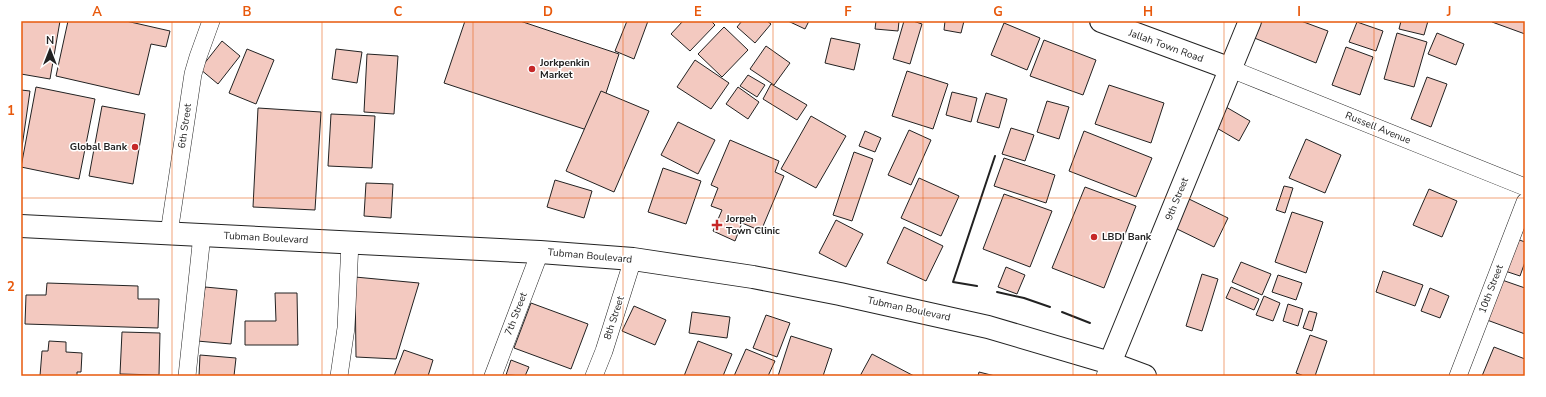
<svg xmlns="http://www.w3.org/2000/svg" width="1546" height="397" font-family="'Nunito Sans',sans-serif">
<rect width="100%" height="100%" fill="#fff"/>
<g fill="#f3c9c0" stroke="#222">
<polygon points="21,21 60,21 50,79 21,74"/>
<polygon points="68,21 126,21 170,31 166,47 151,44 139,95 56,76"/>
<polygon points="465,21 520,21 619,54 593,132 444,83"/>
<polygon points="627,21 648,21 634,59 615,51"/>
<polygon points="683,21 711,21 715,25 690,51 671,34"/>
<polygon points="742,21 767,21 771,24 755,43 737,27"/>
<polygon points="788,21 809,21 805,29"/>
<polygon points="876,21 899,21 898,31 875,29"/>
<polygon points="904,21 913,21 922,24 910,64 893,59"/>
<polygon points="945,21 964,21 961,33 944,30"/>
<polygon points="1253,21 1301,21 1328,31 1316,63 1247,35"/>
<polygon points="1401,21 1428,21 1424,35 1399,29"/>
<polygon points="1492,21 1525,21 1525,34 1492,22"/>
<polygon points="1357,22 1383,31 1376,51 1349,42"/>
<polygon points="1004,23 1040,38 1027,70 991,55"/>
<polygon points="724,27 748,50 722,77 698,54"/>
<polygon points="1397,33 1427,42 1414,87 1384,79"/>
<polygon points="1437,33 1464,44 1456,65 1428,54"/>
<polygon points="831,38 860,44 854,70 825,63"/>
<polygon points="1044,40 1096,60 1083,95 1030,76"/>
<polygon points="222,41 240,56 218,84 200,69"/>
<polygon points="766,46 790,63 774,85 750,69"/>
<polygon points="1346,47 1373,57 1360,95 1332,85"/>
<polygon points="247,49 274,60 256,104 229,93"/>
<polygon points="336,49 362,52 357,83 332,79"/>
<polygon points="367,54 398,56 394,114 364,112"/>
<polygon points="695,60 729,83 711,109 677,87"/>
<polygon points="907,71 948,84 933,129 892,116"/>
<polygon points="748,75 765,85 757,97 740,86"/>
<polygon points="1427,77 1447,84 1431,127 1411,119"/>
<polygon points="771,84 807,105 797,120 763,99"/>
<polygon points="1109,85 1164,103 1151,143 1095,124"/>
<polygon points="36,87 95,99 79,179 21,167"/>
<polygon points="738,87 759,102 748,119 726,104"/>
<polygon points="21,90 30,91 21,154"/>
<polygon points="601,91 649,111 614,192 566,171"/>
<polygon points="952,92 977,98 971,122 946,115"/>
<polygon points="986,93 1007,99 999,128 977,122"/>
<polygon points="1047,101 1069,107 1059,139 1037,132"/>
<polygon points="102,106 145,114 133,184 89,176"/>
<polygon points="1226,107 1250,121 1239,141 1215,127"/>
<polygon points="258,108 321,112 315,210 253,207"/>
<polygon points="331,114 375,116 372,168 328,166"/>
<polygon points="811,116 846,136 816,188 781,169"/>
<polygon points="678,122 715,140 698,174 661,155"/>
<polygon points="1011,128 1034,135 1025,161 1002,154"/>
<polygon points="909,130 931,140 911,185 888,175"/>
<polygon points="865,131 881,138 875,152 859,146"/>
<polygon points="1084,131 1152,158 1136,197 1069,171"/>
<polygon points="1306,139 1341,155 1325,193 1289,178"/>
<polygon points="730,140 779,161 775,172 784,176 761,231 742,223 735,241 713,231 722,210 711,206 718,188 711,185"/>
<polygon points="854,152 873,159 852,221 833,215"/>
<polygon points="1004,158 1055,175 1046,203 994,186"/>
<polygon points="663,168 701,181 686,224 648,212"/>
<polygon points="919,178 959,196 941,236 901,218"/>
<polygon points="555,180 592,191 584,218 547,207"/>
<polygon points="366,183 393,184 391,218 364,216"/>
<polygon points="1284,186 1293,188 1285,213 1276,210"/>
<polygon points="1085,187 1136,206 1104,288 1052,268"/>
<polygon points="1429,189 1457,201 1442,237 1413,225"/>
<polygon points="1004,194 1052,211 1030,267 983,249"/>
<polygon points="1189,199 1228,218 1214,247 1175,228"/>
<polygon points="1292,212 1323,222 1306,273 1275,262"/>
<polygon points="836,220 863,234 846,267 819,253"/>
<polygon points="904,227 943,246 926,281 887,263"/>
<polygon points="1514,238 1525,242 1525,262 1520,276 1502,270"/>
<polygon points="1241,262 1271,274 1262,295 1232,282"/>
<polygon points="1006,267 1025,275 1017,294 998,287"/>
<polygon points="1383,271 1423,285 1415,306 1376,292"/>
<polygon points="1202,274 1218,279 1202,331 1186,326"/>
<polygon points="1278,275 1302,283 1296,300 1272,292"/>
<polygon points="355,277 419,283 396,359 356,357"/>
<polygon points="1502,280 1525,288 1525,334 1487,320"/>
<polygon points="47,283 138,286 138,299 159,299 158,328 25,324 26,295 46,295"/>
<polygon points="205,287 237,290 231,344 197,341"/>
<polygon points="1231,287 1259,299 1254,310 1226,298"/>
<polygon points="1430,288 1449,296 1440,318 1421,311"/>
<polygon points="275,293 297,293 298,345 245,345 245,321 276,321"/>
<polygon points="1264,296 1280,303 1273,321 1256,315"/>
<polygon points="531,303 588,324 571,369 514,348"/>
<polygon points="1288,304 1303,309 1298,326 1283,321"/>
<polygon points="634,306 666,320 655,345 622,331"/>
<polygon points="1309,311 1317,313 1312,331 1303,328"/>
<polygon points="692,312 730,317 727,338 689,333"/>
<polygon points="766,315 790,323 777,357 753,348"/>
<polygon points="122,332 160,333 159,375 120,374"/>
<polygon points="1310,335 1327,341 1315,376 1304,376 1296,373"/>
<polygon points="791,336 832,349 823,376 778,376"/>
<polygon points="49,341 66,342 66,352 82,353 81,372 77,372 77,376 40,376 42,351 48,351"/>
<polygon points="698,341 732,354 723,376 684,376"/>
<polygon points="1494,347 1525,359 1525,376 1482,376"/>
<polygon points="746,349 775,361 768,376 734,376"/>
<polygon points="404,350 433,360 428,376 394,376"/>
<polygon points="872,354 914,376 860,376"/>
<polygon points="200,355 236,358 234,376 199,376"/>
<polygon points="511,360 529,367 525,376 506,375"/>
<polygon points="979,372 995,376 978,376"/>
</g>
<g fill="none" stroke-linecap="round" stroke-linejoin="round">
<defs>
<g id="street">
<polyline points="1231,69 1525,187"/>
<polyline points="169,233 193,74 198,57 211,21"/>
<polyline points="187,376 202,235"/>
<polyline points="339,376 346,328 350,242"/>
<polyline points="493,376 540,252"/>
<polyline points="594,376 604,351 633,259"/>
<polyline points="1105,376 1110,363"/>
<polyline points="1458,376 1525,202"/>
</g>
<g id="secondary">
<polyline points="1101,21 1231,69"/>
<polyline points="1110,363 1250,21"/>
</g>
<polyline id="highway" points="21,226 540,252 633,259 753,277 840,294 988,327 1110,363 1145,376"/>
</defs>
<use href="#street" stroke="#222" stroke-width="18"/>
<use href="#secondary" stroke="#222" stroke-width="24"/>
<use href="#highway" stroke="#222" stroke-width="24"/>
<use href="#street" stroke="#fff" stroke-width="17"/>
<use href="#secondary" stroke="#fff" stroke-width="22"/>
<use href="#highway" stroke="#fff" stroke-width="22"/>
<g stroke="#222" stroke-width="2">
<polyline points="977,286 953,282 995,156"/>
<polyline points="997,292 1024,298 1050,307"/>
<polyline points="1062,312 1090,323"/>
</g>
</g>
<path fill="none" stroke="#e8590c" stroke-width="1" stroke-opacity="0.55" d="M172,21V376M322,21V376M473,21V376M623,21V376M773,21V376M923,21V376M1073,21V376M1224,21V376M1374,21V376M21,198H1525"/>
<g fill="#c62828" stroke="#fff" stroke-width="1.5">
<circle cx="532" cy="69" r="4"/>
<circle cx="135" cy="147" r="4"/>
<path d="M715 219h4v4h4v4h-4v4h-4v-4h-4v-4h4z"/>
<circle cx="1094" cy="237" r="4"/>
</g>
<g text-anchor="middle" dominant-baseline="central" stroke-width="3" stroke-linejoin="round" paint-order="stroke">
<g font-size="10" fill="#222" stroke="#fff">
<text transform="translate(1166 46) rotate(20)">Jallah Town Road</text>
<text transform="translate(185 126) rotate(-82)">6th Street</text>
<text transform="translate(1378 128) rotate(22)">Russell Avenue</text>
<text transform="translate(1177 199) rotate(-68)">9th Street</text>
<text transform="translate(266 238) rotate(3)">Tubman Boulevard</text>
<text transform="translate(590 256) rotate(5)">Tubman Boulevard</text>
<text transform="translate(1491 289) rotate(-69)">10th Street</text>
<text transform="translate(909 309) rotate(12)">Tubman Boulevard</text>
<text transform="translate(516 314) rotate(-69)">7th Street</text>
<text transform="translate(614 318) rotate(-72)">8th Street</text>
</g>
<g font-size="10" font-weight="bold" fill="#222" stroke="#fff" text-anchor="start">
<text x="540" y="63">Jorkpenkin<tspan x="540" dy="12">Market</tspan></text>
<text x="127" y="147" text-anchor="end">Global Bank</text>
<text x="726" y="219">Jorpeh<tspan x="726" dy="12">Town Clinic</tspan></text>
<text x="1102" y="237">LBDI Bank</text>
</g>
</g>
<rect width="1546" height="397" fill="none" stroke="#ffffff" stroke-width="44"/>
<g transform="translate(50 50)" stroke="#ffffff" stroke-width="3" paint-order="stroke">
<path d="M0-3L7 15L0 10L-7 15Z" fill="#222222"/>
<text y="-6" font-size="11" font-weight="bold" text-anchor="middle" fill="#222222">N</text>
</g>
<rect x="22" y="22" width="1502" height="353" fill="none" stroke="#e8590c" stroke-width="1.5"/>
<g font-size="13" text-anchor="middle" font-weight="bold" fill="#e8590c">
<text x="97" y="16">A</text>
<text x="247" y="16">B</text>
<text x="398" y="16">C</text>
<text x="548" y="16">D</text>
<text x="698" y="16">E</text>
<text x="848" y="16">F</text>
<text x="998" y="16">G</text>
<text x="1148" y="16">H</text>
<text x="1299" y="16">I</text>
<text x="1449" y="16">J</text>
<text x="11" y="115">1</text>
<text x="11" y="291">2</text>
</g>
</svg>
